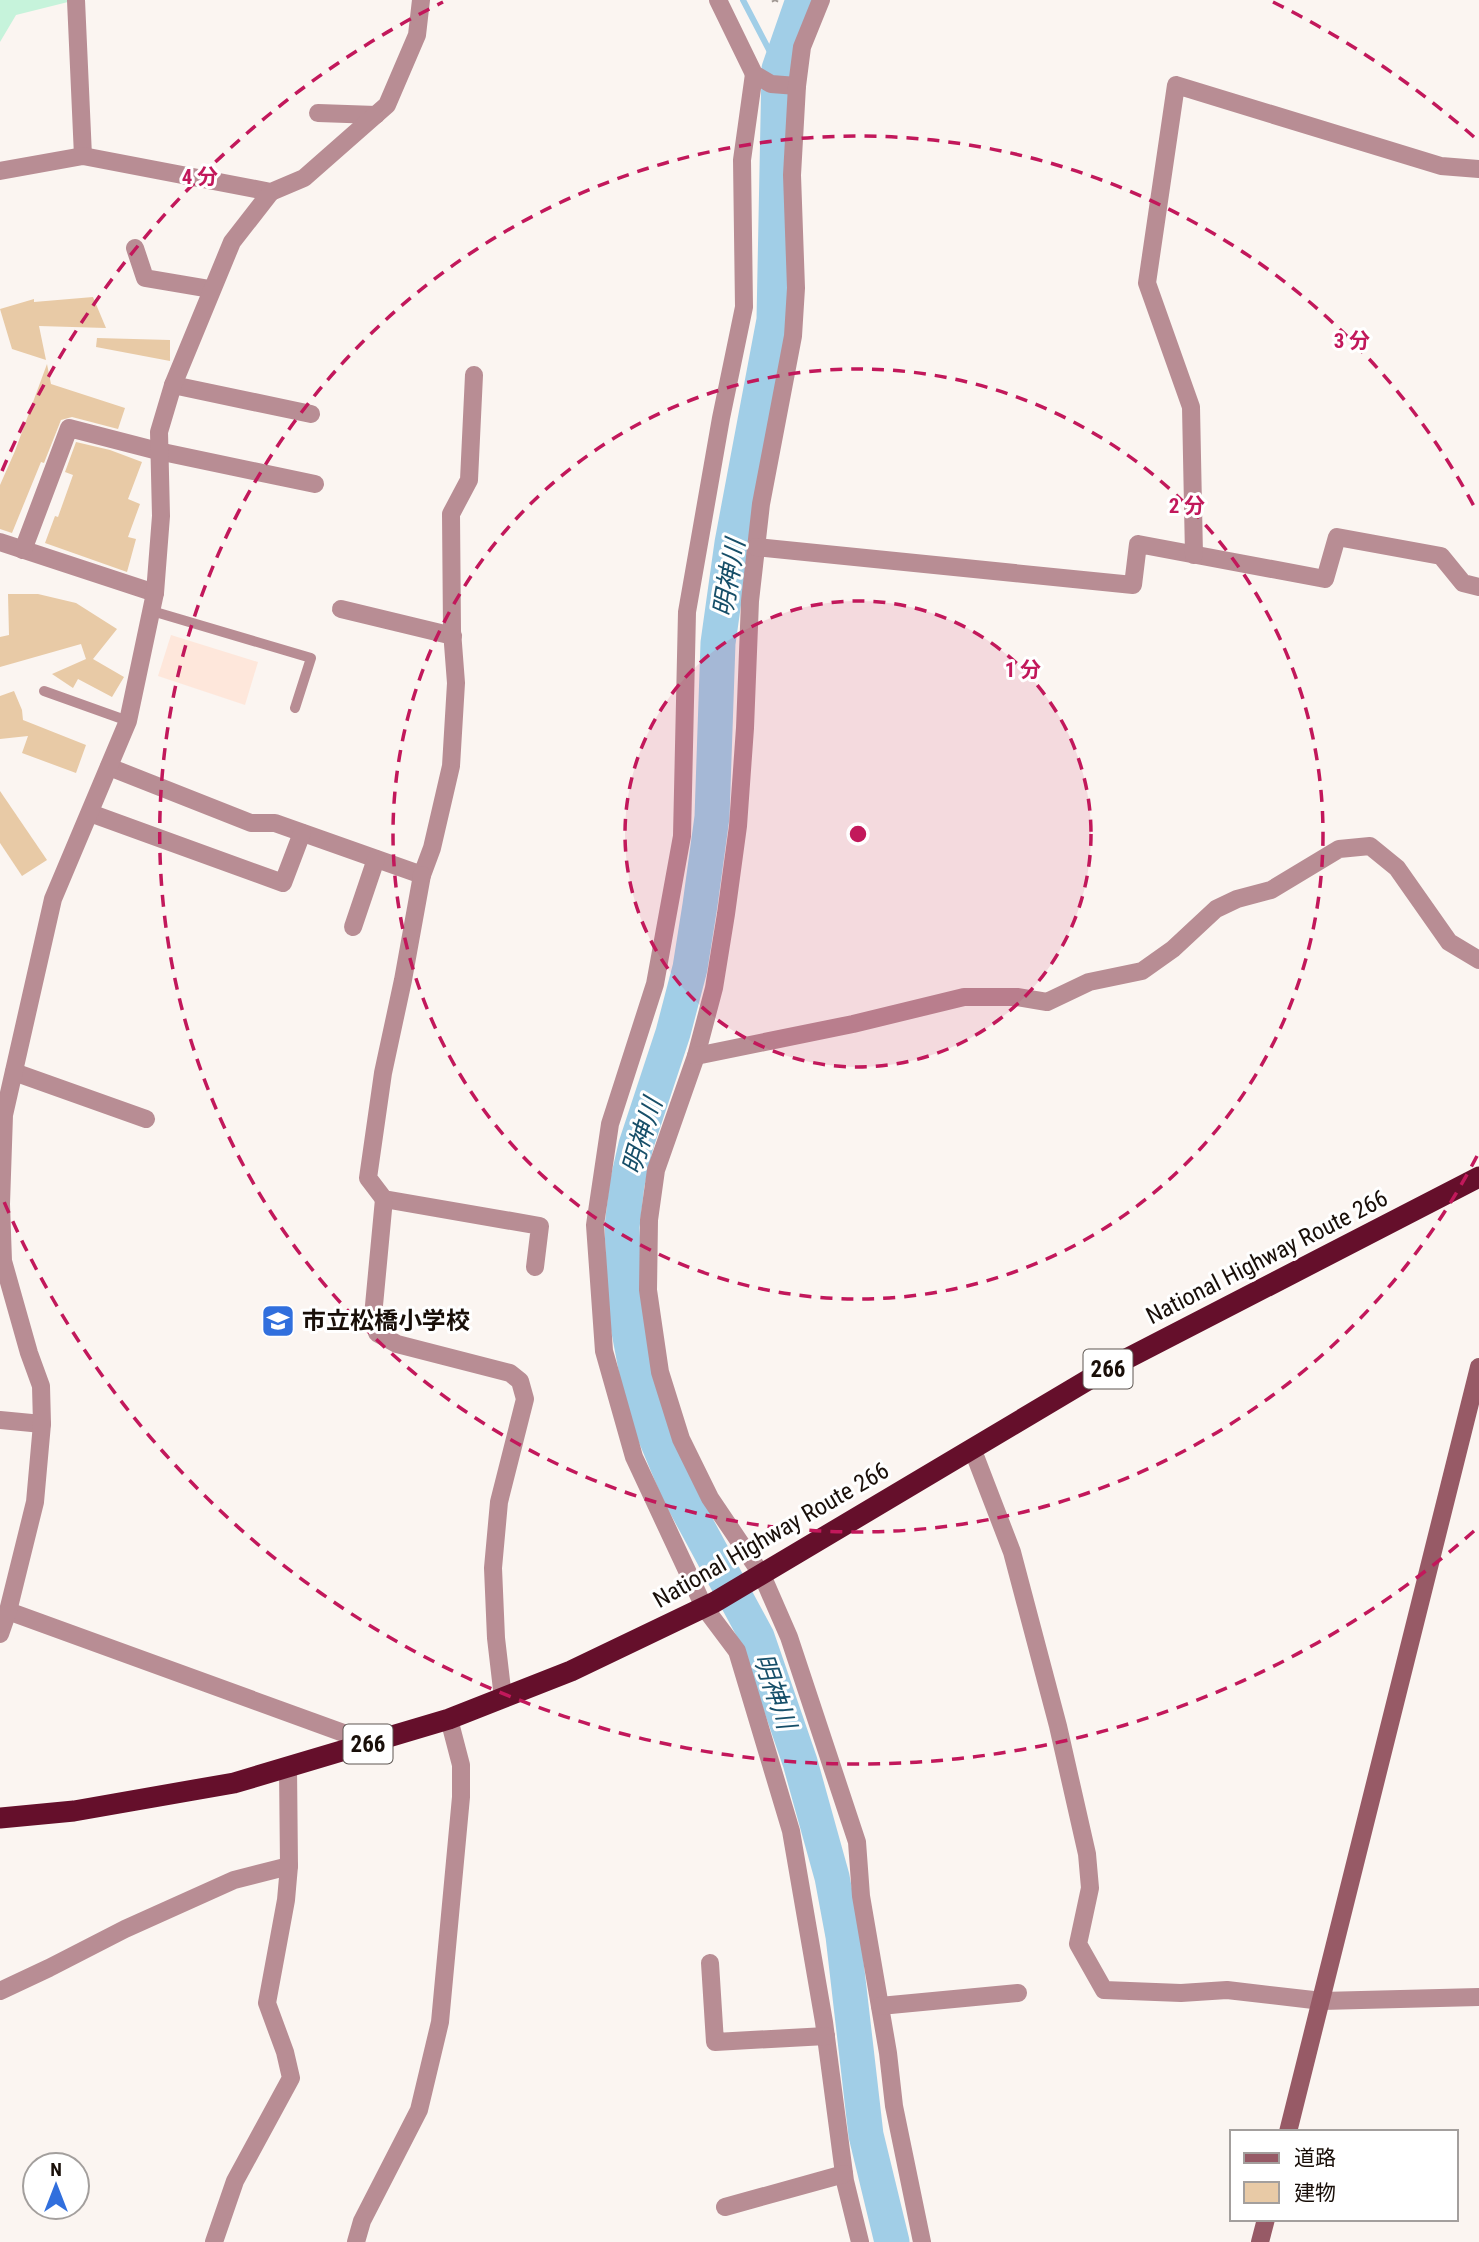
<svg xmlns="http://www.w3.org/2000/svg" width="1479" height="2242" font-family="'Roboto Condensed','Noto Sans JP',sans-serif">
<rect width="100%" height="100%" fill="#fbf5f1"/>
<polygon fill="#fee7db" points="171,635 258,662 245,705 158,676"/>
<polygon fill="#c6f3db" points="0,0 67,0 68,2 16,15 0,42"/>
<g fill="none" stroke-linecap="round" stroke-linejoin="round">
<polyline stroke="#a1cee7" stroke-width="6" points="743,0 779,69"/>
<polyline stroke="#a1cee7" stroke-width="35" points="803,0 779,69 774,320 732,543 718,643 712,817 700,905 690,968 673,1033 636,1145 627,1184 622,1227 624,1272 628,1326 637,1374 651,1426 679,1493 757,1637 800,1762 832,1877 843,1936 866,2135 892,2242"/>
</g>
<g fill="#e8caa6">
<polygon points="93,297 106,328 39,326 46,360 12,349 0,309 34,299 34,302"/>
<polygon points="97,338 170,340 170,361 96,347"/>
<polygon points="47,364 51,384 125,408 118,429 72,417 61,420 44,463 41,462 12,533 0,529 0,485 15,451"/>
<polygon points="76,442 110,450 142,462 128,499 140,504 128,537 136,539 127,572 45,543 55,516 58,517 73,475 65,472"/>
<polygon points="8,594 38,594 76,603 117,629 93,659 124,677 112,697 78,679 73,688 52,674 86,659 81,644 0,667 0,637 9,635"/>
<polygon points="14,691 22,710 23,720 86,745 76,773 22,753 28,736 0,739 0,696"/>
<polygon points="0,791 47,860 22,876 0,843"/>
</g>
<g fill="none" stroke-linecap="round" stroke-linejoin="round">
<polyline stroke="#a19994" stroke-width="3.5" stroke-dasharray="2 5" stroke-linecap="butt" points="773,0 775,4 777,0"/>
<g stroke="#b88d94" stroke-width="10">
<polyline points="152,611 311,658 295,708"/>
<polyline points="44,691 128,721"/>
</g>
<g stroke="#b88d94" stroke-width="18">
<polyline points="76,0 83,156"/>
<polyline points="718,0 754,74 771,84 797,86"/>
<polyline points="821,0 802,47 797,86 792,175 796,288 793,336 761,504 750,601 745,728 738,826 726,914 714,988 696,1056 656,1170 649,1220 648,1290 660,1372 681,1439 710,1498 762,1575 789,1637 857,1842 861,1896 888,2053 894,2106 922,2242"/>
<polyline points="754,74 742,160 744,307 721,418 687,612 682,836 655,984 610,1124 595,1225 604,1351 634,1457 704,1607 737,1651 791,1831 824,2022 845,2181 860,2242"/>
<polyline points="318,113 376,115"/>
<polyline points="0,171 83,156 271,192 304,178 387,105 417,35 421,0"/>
<polyline points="135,248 145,278 210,289"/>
<polyline points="173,385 311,414"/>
<polyline points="0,542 155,593"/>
<polyline points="756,547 1133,585 1138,544 1325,579 1337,537 1441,556 1463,583 1479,587"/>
<polyline points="23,550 69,428 158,451 315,484"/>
<polyline points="1194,555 1191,407 1147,283 1176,85 1441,166 1479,169"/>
<polyline points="341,609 453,636"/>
<polyline points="109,767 251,823 275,823 422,875 432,848 451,766 456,683 452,631 451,514 469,480 474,375"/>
<polyline points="90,813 283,883 302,833"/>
<polyline points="422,875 403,980 383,1073 368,1178 384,1199 540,1226 535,1267"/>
<polyline points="353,927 376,859"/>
<polyline points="696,1056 853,1024 964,997 1017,997 1047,1002 1089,982 1142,971 1173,949 1216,909 1237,899 1271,890 1339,849 1370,846 1397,868 1449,942 1479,960"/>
<polyline points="14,1072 146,1119"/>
<polyline points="384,1199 373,1316 377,1333 397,1344 510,1373 520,1381 525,1399 499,1502 493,1568 496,1638 503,1698"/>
<polyline points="0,1420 42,1424"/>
<polyline points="972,1448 1012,1552 1058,1726 1087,1854 1090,1888 1078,1944 1104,1990 1181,1993 1227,1990 1322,2001 1479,1997"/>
<polyline points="8,1611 371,1743"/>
<polyline points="0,1634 8,1611 35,1502 42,1424 41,1386 29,1353 3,1261 1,1204 4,1115 53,899 128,721 155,593 161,516 159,432 173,385 232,242 271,192"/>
<polyline points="710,1963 715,2042 826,2036"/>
<polyline points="0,1991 49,1968 125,1929 234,1880 289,1866"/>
<polyline points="880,2006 1018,1993"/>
<polyline points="725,2207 844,2174"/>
<polyline points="214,2242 235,2181 291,2078 285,2052 267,2003 286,1900 289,1866 288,1767"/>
<polyline points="356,2242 362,2221 419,2110 440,2022 461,1797 461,1765 449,1719"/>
</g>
<g stroke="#975a66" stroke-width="18">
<polyline points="1288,2132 1479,1367"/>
<polyline points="1260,2242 1266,2219"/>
</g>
<polyline stroke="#650f2b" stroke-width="21" points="0,1818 74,1811 234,1783 449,1719 571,1671 715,1602 1103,1371 1479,1177"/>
</g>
<circle cx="858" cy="834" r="233" fill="#c2185b" fill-opacity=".12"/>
<g fill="none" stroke="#c2185b" stroke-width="3.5" stroke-dasharray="12 9">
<circle cx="858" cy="834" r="233"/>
<circle cx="858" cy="834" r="465"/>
<path d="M1477 1156A698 698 0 1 1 1477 512"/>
<path d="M1474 1531A930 930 0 0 1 2 1197M2 471A930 930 0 0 1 443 2M1273 2A930 930 0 0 1 1474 137"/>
</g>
<defs>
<symbol id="school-square" viewBox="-11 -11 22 22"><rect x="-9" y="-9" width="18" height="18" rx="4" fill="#316fdd" stroke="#fff"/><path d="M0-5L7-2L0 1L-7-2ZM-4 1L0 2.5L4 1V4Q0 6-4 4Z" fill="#fff"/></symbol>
</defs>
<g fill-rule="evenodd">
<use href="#school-square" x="259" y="1302" width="38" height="38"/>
</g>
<g text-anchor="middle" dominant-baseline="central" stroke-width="6" stroke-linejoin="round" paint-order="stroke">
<g fill="#fff" stroke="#5e5753" stroke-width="2">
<rect x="1083.5" y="1349.5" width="49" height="39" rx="5"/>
<rect x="343.5" y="1724.5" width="49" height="39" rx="5"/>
</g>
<g font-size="23" font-weight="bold" fill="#190f09">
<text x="1108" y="1369">266</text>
<text x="368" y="1744">266</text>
</g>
<g font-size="24" fill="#190f09" stroke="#fff">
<text transform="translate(1267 1257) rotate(-27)">National Highway Route 266</text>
<text transform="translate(771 1535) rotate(-30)">National Highway Route 266</text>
</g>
<g font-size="24" font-weight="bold" fill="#190f09" stroke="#fff" text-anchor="start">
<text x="302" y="1321">市立松橋小学校</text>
</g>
<g font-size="26" font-style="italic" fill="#174f69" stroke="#fff">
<text transform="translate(729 578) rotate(-80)">明神川</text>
<text transform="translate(642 1136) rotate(-73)">明神川</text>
<text transform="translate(775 1691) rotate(71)">明神川</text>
</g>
</g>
<circle cx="858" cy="834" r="10" fill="#c2185b" stroke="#fff" stroke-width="3.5"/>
<g font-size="21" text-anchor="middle" font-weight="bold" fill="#c2185b" stroke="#fff" stroke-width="6" stroke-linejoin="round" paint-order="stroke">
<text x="200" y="184">4 分</text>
<text x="1352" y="348">3 分</text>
<text x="1187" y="513">2 分</text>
<text x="1023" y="677">1 分</text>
</g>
<rect x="1230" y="2130" width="228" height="91" fill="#ffffff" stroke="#a39f9d" stroke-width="2"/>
<rect x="1244" y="2153" width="35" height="10" fill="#975a66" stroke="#a39f9d" stroke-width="2"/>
<text x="1294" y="2165" font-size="21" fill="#190f09">道路</text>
<rect x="1244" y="2182" width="35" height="21" fill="#e8caa6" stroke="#a39f9d" stroke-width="2"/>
<text x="1294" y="2200" font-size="21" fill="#190f09">建物</text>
<g transform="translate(56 2186)"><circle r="33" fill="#ffffff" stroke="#a39f9d" stroke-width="2"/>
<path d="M0-5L12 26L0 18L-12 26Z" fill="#316fdd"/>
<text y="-10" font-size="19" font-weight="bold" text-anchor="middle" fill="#190f09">N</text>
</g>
</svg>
